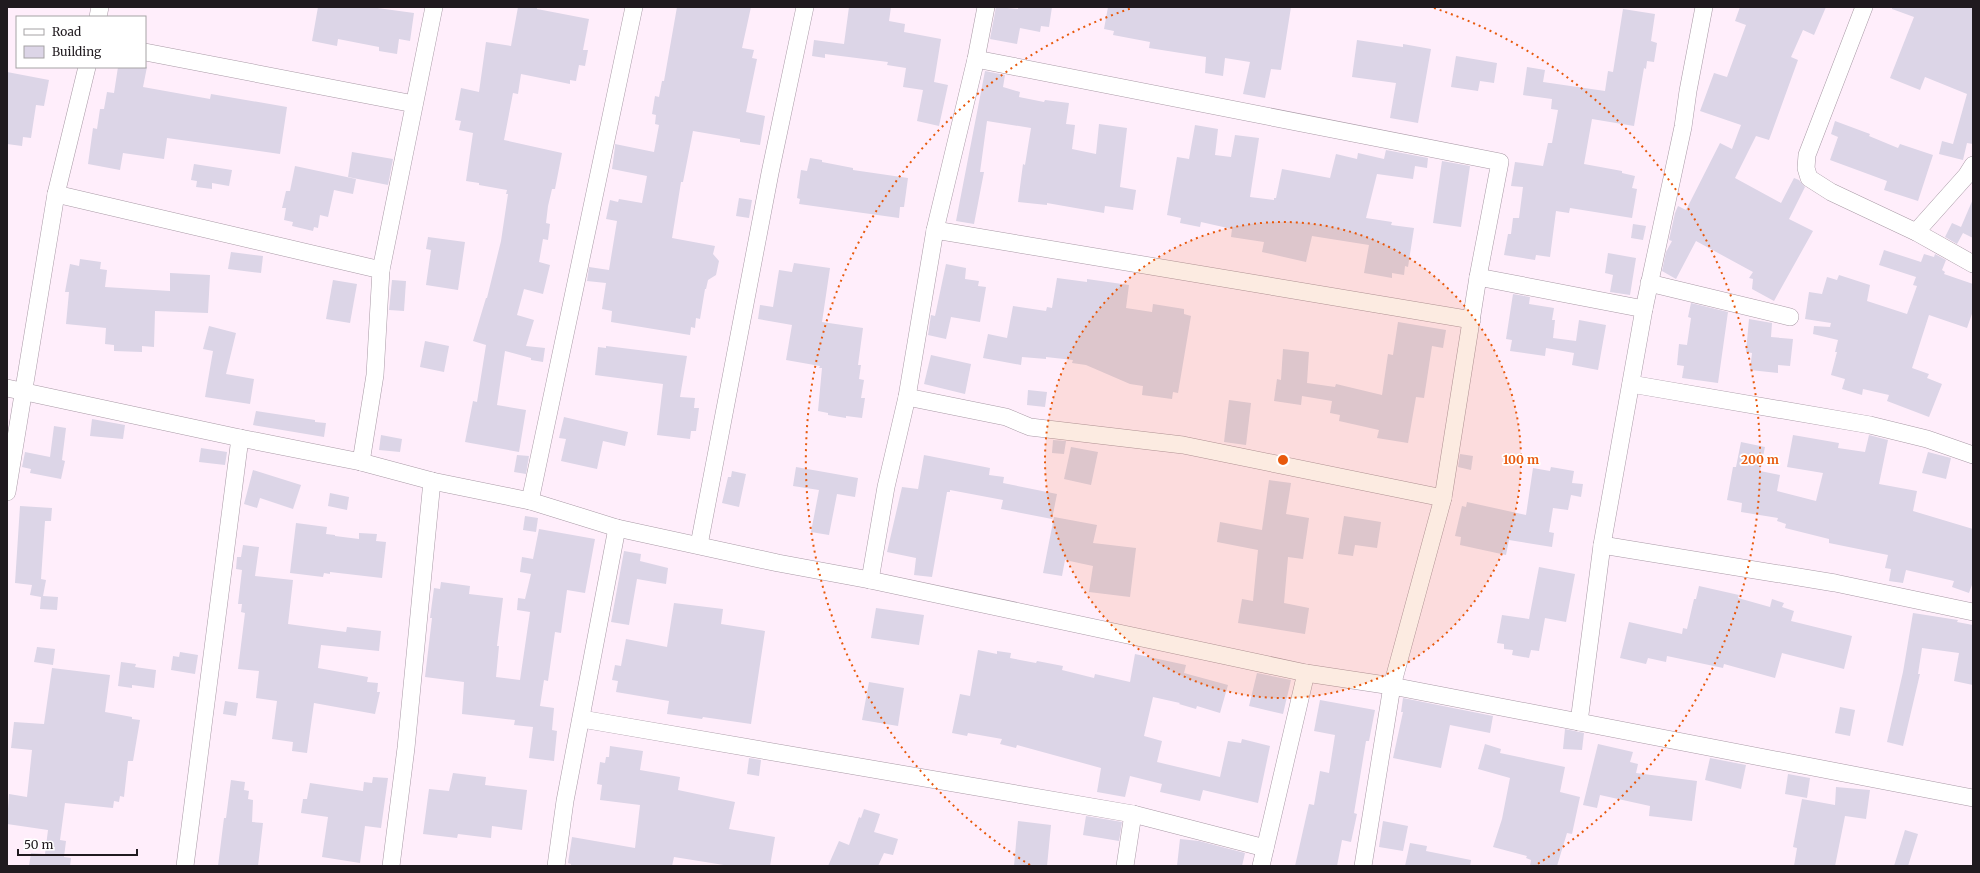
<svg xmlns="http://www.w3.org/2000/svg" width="1980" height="873" font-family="Merriweather,serif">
<rect width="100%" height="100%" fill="#ffeefb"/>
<g fill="#dcd5e7">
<polygon points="318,7 370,7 414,13 410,41 399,39 397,54 379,51 379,47 338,39 337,46 312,41"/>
<polygon points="518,7 537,7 537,9 589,19 583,50 588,50 585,66 579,65 576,81 570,80 570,84 521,74 518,94 513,93 504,140 562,153 555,189 552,189 548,206 546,223 550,224 548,240 543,239 539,262 550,265 543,294 524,289 517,315 534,320 526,346 545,348 543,362 531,360 531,358 505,351 497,405 526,410 519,452 465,442 473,401 477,402 486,345 473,341 486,298 487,298 501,241 508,194 506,194 507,190 479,185 479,183 466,181 473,133 459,130 461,121 455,120 461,88 479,92 486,42 511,46"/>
<polygon points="677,7 751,7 742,48 754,50 752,58 757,59 746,112 765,116 760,145 740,142 740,139 693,131 683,182 681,182 672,238 715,246 713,254 719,261 716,275 708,280 706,289 705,289 700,319 696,318 695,328 691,327 690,335 611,322 612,311 602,309 606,283 587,281 589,267 609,270 617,221 606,219 610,200 618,202 619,199 642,203 647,176 612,169 615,147 615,144 654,152 659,125 655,124 656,115 652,114 655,96 659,97 662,81 664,81"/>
<polygon points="849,7 891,7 889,21 905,24 904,32 941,39 934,82 948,85 939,126 917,121 923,90 903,87 906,68 887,65 888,62 825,54 825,58 812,56 814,40 844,44"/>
<polygon points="996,7 1018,9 1018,7 1052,7 1049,27 1041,26 1040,32 1020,28 1017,44 990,39"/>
<polygon points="1108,7 1291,7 1281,70 1271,69 1265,98 1243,94 1250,62 1225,58 1223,76 1205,73 1206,57 1149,48 1150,42 1113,35 1114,31 1104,29"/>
<polygon points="1740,7 1826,7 1814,35 1803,30 1791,57 1798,60 1769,140 1756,136 1735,178 1781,203 1794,178 1799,180 1805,187 1789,219 1813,231 1774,301 1752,289 1753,279 1749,278 1753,272 1696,241 1676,279 1662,271 1666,252 1672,241 1669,240 1675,213 1678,206 1686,210 1720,143 1732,149 1741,125 1700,111 1714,73 1727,77 1746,25 1735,21"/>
<polygon points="1892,7 1973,7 1973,144 1967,143 1963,160 1939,154 1942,141 1953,144 1967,94 1925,77 1920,90 1890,78 1914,17 1892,9"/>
<polygon points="1623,9 1655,14 1651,41 1657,43 1654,62 1647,61 1646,69 1644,68 1634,126 1592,119 1584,164 1622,171 1622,173 1635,176 1632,188 1637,189 1632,218 1570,208 1569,213 1556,211 1550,257 1536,255 1535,260 1504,255 1508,234 1511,234 1513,218 1519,218 1523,187 1511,186 1515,162 1543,166 1548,143 1552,143 1558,110 1551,109 1552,99 1523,95 1527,67 1545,70 1543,82 1605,91 1608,71 1613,72"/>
<polygon points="1357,40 1403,47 1403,44 1431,49 1418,123 1390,118 1396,83 1352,77"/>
<polygon points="1456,56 1497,63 1494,83 1480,81 1478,91 1451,87"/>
<polygon points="118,67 147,67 143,87 210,99 211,94 287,107 280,154 167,138 164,159 123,153 120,170 88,164 93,128 97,129 100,109 104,109 107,92 114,93"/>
<polygon points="985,71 1005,75 1003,87 1020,92 1019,97 1044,102 1045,100 1069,103 1066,124 1075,125 1072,149 1096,154 1099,124 1127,128 1120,187 1136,190 1133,210 1105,206 1104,213 1047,203 1047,205 1018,202 1023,164 1025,165 1031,128 987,121 980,172 984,172 974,224 956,221"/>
<polygon points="7,72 49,80 44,106 36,105 31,138 23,137 22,146 7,144"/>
<polygon points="1835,121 1870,134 1869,136 1898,148 1900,144 1933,155 1918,201 1884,190 1887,181 1830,160 1838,137 1831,134"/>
<polygon points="1195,125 1218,129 1215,155 1231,157 1235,135 1259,138 1250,197 1274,200 1274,198 1276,198 1282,169 1330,178 1336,154 1357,159 1358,153 1384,159 1386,150 1428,158 1427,168 1415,166 1413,179 1377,174 1366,218 1392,222 1391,225 1414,228 1408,267 1405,266 1404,275 1392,273 1392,278 1364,273 1369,245 1312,236 1306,262 1262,252 1264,242 1231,237 1232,229 1201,222 1200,227 1180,223 1181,218 1167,215 1177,157 1189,159"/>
<polygon points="352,152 393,159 388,185 348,177"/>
<polygon points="810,158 822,160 822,162 853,168 853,170 908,178 904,207 900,207 899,218 799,204 800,199 797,198 801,170 807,171"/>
<polygon points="1442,161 1470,166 1461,227 1433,223"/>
<polygon points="194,164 232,170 229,186 212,183 212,189 196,187 197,181 191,180"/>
<polygon points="295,166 356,179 353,194 334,190 328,217 320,215 318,228 314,227 313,231 292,226 293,222 284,220 286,208 282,208 286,191 290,191"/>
<polygon points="739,198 752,200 749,218 736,216"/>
<polygon points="1973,199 1973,238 1963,233 1957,244 1945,237 1952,223 1961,227"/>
<polygon points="1633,224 1646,226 1643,240 1631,238"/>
<polygon points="428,237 465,242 458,290 426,285 431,250 426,249"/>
<polygon points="1884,250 1921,262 1924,254 1934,257 1935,254 1946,260 1942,270 1945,272 1944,274 1973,284 1973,311 1967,328 1929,315 1912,368 1929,374 1927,378 1942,384 1929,417 1887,401 1889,395 1863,389 1862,395 1842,389 1845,379 1831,375 1837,352 1835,352 1838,340 1813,334 1814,326 1830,327 1831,323 1805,319 1809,292 1822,294 1827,277 1837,280 1839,275 1870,285 1867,301 1907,314 1917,286 1913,285 1916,277 1879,265"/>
<polygon points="231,252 263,256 261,273 228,269"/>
<polygon points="1608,253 1636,258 1630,295 1610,292 1613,275 1605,273"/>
<polygon points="80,259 101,262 100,269 107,270 105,287 170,291 170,273 210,275 208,313 155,311 154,347 142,346 142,352 114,351 114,345 105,344 106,328 66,324 69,292 65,292 70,264 79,266"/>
<polygon points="794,263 830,268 822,322 863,328 858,365 861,365 859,379 864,380 861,398 865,398 862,418 846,416 846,418 828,415 828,413 818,411 822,368 819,368 820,366 786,360 792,325 758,319 760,305 773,307 779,270 792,272"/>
<polygon points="946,264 966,268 965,279 979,281 978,286 986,287 980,322 951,317 946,339 928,335 931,315 935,316"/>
<polygon points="1057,278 1087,282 1087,279 1129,285 1126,308 1152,312 1153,304 1184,309 1184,314 1191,316 1178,393 1173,392 1172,399 1142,395 1143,386 1130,384 1086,365 1072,363 1073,360 1046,357 1046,359 1022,357 1021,365 983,358 988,334 1007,338 1013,306 1046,311 1047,307 1052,308"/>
<polygon points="333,280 357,284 350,323 326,319"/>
<polygon points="392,280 406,281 404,311 389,310"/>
<polygon points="1513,294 1530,297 1529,304 1554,308 1552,320 1555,320 1553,338 1576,341 1579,320 1606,325 1598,370 1572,365 1574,353 1546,348 1545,356 1510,351 1512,340 1506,339"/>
<polygon points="1691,303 1728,312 1718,383 1682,378 1684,366 1677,365 1679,344 1687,345 1691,318 1688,317"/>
<polygon points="1749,319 1772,323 1771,337 1793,339 1790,366 1778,365 1778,373 1750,370 1752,353 1746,352"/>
<polygon points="1398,322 1446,330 1443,348 1432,346 1424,398 1416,397 1408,443 1377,438 1379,430 1339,421 1340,415 1330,413 1332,401 1302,396 1301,405 1274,401 1277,379 1281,380 1283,349 1309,352 1307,383 1335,387 1336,384 1382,395 1388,354 1393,355"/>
<polygon points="209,326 236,333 226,374 254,379 250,404 205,397 213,351 203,349"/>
<polygon points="425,341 449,346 444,372 420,367"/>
<polygon points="606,346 687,356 680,397 695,398 694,408 699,408 696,431 691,431 690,439 657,435 663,384 595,375 598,347 606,348"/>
<polygon points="931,355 971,364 965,394 924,384"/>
<polygon points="1028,390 1047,392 1045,407 1027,405"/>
<polygon points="1229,400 1251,403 1246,445 1224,442"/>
<polygon points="256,411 315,420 315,422 326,423 324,437 253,425"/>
<polygon points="564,417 628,432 625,446 603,441 597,469 561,461 566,439 559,438"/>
<polygon points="92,419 125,425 123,439 90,436"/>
<polygon points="54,426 66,428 62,460 65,461 61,479 30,473 31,469 22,467 25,452 50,457"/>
<polygon points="381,435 402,439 400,452 379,450"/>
<polygon points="1793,435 1839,443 1838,448 1865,452 1869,435 1888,440 1879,484 1917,491 1913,511 1973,529 1973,582 1969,593 1952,587 1954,581 1906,570 1903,583 1889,581 1891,569 1885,568 1888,555 1829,543 1829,539 1785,528 1786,524 1777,521 1778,518 1741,512 1742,503 1727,500 1733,467 1736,467 1741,442 1765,447 1760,471 1780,475 1777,491 1816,501 1823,473 1787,467"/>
<polygon points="1053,440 1066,441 1064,454 1052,453"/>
<polygon points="1071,447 1098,452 1091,485 1064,479"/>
<polygon points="201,448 227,452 225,465 199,462"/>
<polygon points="1928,452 1951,458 1946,479 1922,473"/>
<polygon points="1460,454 1473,456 1471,470 1458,467"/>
<polygon points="517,455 529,456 526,474 514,472"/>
<polygon points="924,455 990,468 989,475 1004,477 1003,483 1057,494 1052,519 1001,509 1003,500 950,490 950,492 947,492 932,577 914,575 916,558 887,552 902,487 918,489"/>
<polygon points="796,467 858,478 855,497 837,494 829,535 811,532 819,490 793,486"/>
<polygon points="1551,467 1574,471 1572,483 1583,484 1581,497 1571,495 1568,510 1553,508 1549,532 1554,533 1552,547 1509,540 1506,555 1460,545 1461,537 1455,536 1462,506 1466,507 1467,502 1526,515 1533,468 1550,471"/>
<polygon points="253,470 301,485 293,509 260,498 257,508 244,504"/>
<polygon points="732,471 746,474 739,507 722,503 728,477 731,477"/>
<polygon points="1269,480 1291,483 1286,514 1309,518 1303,559 1288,557 1284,603 1309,608 1305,634 1238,623 1242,599 1253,601 1258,550 1217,542 1220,522 1262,530"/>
<polygon points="330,493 349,497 347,510 328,506"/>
<polygon points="20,506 52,508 51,521 45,521 41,579 46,580 43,596 58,597 57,610 40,609 41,597 30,595 32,585 15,583"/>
<polygon points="525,516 538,518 536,532 523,530"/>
<polygon points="1344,516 1381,522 1377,548 1355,545 1353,556 1338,554"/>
<polygon points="1054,517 1097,525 1093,543 1136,548 1130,597 1089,592 1093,566 1065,560 1062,576 1043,573"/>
<polygon points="296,523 327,527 326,534 335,535 335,536 359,539 359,533 377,534 376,541 386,542 382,578 330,572 330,574 324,573 323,577 290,573"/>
<polygon points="539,529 595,539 585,593 567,590 561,633 555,632 548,681 544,680 540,706 554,708 552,730 557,731 554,761 529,758 533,727 514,725 515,720 462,714 464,682 425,677 432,618 430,618 434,588 440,589 441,582 470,586 469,594 503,598 497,646 499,646 496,677 520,680 530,612 517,610 518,598 525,599 531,574 520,572 522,557 533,559"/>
<polygon points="243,545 259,547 255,576 293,580 288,624 346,632 347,627 381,631 379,651 321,645 318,668 368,677 367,682 378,683 377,692 380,692 375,714 314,703 307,753 292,751 293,742 272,739 277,701 256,698 259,671 238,669 245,613 241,612 242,604 238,604 242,570 236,569 237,557 241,557"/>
<polygon points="624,551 641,554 640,561 668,568 666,584 637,579 629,625 611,622"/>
<polygon points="1539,567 1575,574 1566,622 1545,618 1539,651 1531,650 1529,658 1512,655 1513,650 1504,649 1504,644 1497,643 1502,615 1529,619"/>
<polygon points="1699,586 1739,595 1738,598 1770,607 1772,599 1784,603 1782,607 1794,611 1791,621 1852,636 1844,669 1782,653 1775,678 1724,664 1723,668 1667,656 1666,662 1648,658 1646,664 1620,658 1629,622 1682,634 1683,628 1687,629 1694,599 1696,599"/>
<polygon points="674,603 723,609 721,624 765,631 751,724 703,717 702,719 667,714 669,701 616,692 618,681 612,680 615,665 621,666 626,639 667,647"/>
<polygon points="876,608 924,615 919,645 871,638"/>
<polygon points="1913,613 1958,620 1957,622 1973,625 1973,685 1954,681 1959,653 1922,648 1918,674 1920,674 1903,746 1887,742 1903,672"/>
<polygon points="37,647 55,649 53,665 34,662"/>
<polygon points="978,650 997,654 997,651 1011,653 1010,658 1036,663 1037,661 1063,666 1062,670 1094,678 1095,674 1130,682 1135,654 1186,665 1184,673 1228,685 1220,713 1197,706 1196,709 1179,704 1180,703 1153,697 1144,736 1162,741 1157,762 1220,777 1228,741 1241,743 1242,739 1270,746 1258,803 1203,790 1200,801 1160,792 1162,784 1130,776 1125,797 1097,792 1101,768 1017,745 1016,748 1000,744 1002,739 968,733 967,736 952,733 960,694 970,696"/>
<polygon points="180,652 198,655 195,674 171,670 173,656 179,657"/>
<polygon points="121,662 136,664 135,667 156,670 154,688 132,685 132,688 118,686"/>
<polygon points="52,668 110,675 105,712 132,717 132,719 140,720 133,761 128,761 124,797 120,796 119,802 114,801 113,808 65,803 60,840 66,841 64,857 71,858 70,866 29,866 31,853 45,854 48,830 7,824 9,794 27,797 32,750 11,748 14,722 44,724"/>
<polygon points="1257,673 1291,680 1283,714 1249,706"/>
<polygon points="869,682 904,688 898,726 862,720"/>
<polygon points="1403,698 1493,716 1490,733 1450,725 1441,768 1393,758 1403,712 1401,712"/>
<polygon points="1320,700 1375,710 1369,741 1366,741 1354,813 1357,814 1351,842 1342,840 1337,866 1295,866 1309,804 1314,805 1320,771 1329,773 1335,735 1314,731"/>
<polygon points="225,701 238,703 236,716 223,714"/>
<polygon points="1840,707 1855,710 1850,736 1835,733"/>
<polygon points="1565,729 1584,733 1582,750 1563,749"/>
<polygon points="1485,744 1501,749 1500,753 1565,767 1560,792 1580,797 1572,834 1567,833 1557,866 1530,866 1531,860 1526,858 1527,856 1493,847 1502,819 1510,778 1478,769"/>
<polygon points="1598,744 1633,752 1630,762 1638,764 1636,773 1697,781 1692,821 1649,816 1650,806 1600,795 1597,808 1583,805"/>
<polygon points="610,746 643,751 640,770 680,777 678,790 735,802 729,829 775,837 770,866 730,866 674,857 672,866 571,866 571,864 568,863 572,837 635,848 640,805 600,800 602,785 597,784 600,762 605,763 606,757 609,757"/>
<polygon points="749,758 761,760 759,776 747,774"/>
<polygon points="1710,758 1746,765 1741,789 1705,780"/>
<polygon points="453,773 486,777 485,785 527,790 522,830 492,826 491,838 458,834 457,838 423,834 429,789 449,791"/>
<polygon points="1788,774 1810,778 1807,798 1785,794"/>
<polygon points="373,777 388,778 381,828 365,826 360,863 322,857 328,817 301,813 303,799 307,799 310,783 363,791 364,782 372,783"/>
<polygon points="231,780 245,782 244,790 249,791 248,799 253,800 252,822 263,823 258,866 218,866 224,818 226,818"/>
<polygon points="1836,787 1870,790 1866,819 1845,816 1835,866 1794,866 1797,848 1793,847 1802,799 1835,805"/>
<polygon points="864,809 880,814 874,832 898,839 893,855 884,853 878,866 828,866 839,841 849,845 859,817 861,818"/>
<polygon points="1086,816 1122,822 1119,841 1083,835"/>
<polygon points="1018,821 1051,825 1047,866 1014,866"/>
<polygon points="1383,821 1408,826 1403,851 1379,847"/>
<polygon points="1905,830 1918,834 1908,866 1894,866"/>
<polygon points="1180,839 1199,841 1245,853 1242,866 1177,866"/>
<polygon points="1410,843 1427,846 1426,851 1471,860 1470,866 1405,866"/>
</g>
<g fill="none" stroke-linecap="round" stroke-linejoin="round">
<defs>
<g id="minor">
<polyline points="1864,7 1807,155 1806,168 1809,178 1831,192 1916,232 1973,264"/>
<polyline points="98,17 100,7"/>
<polyline points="145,52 414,104"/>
<polyline points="976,59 1500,162 1478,277 1443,498 1392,686 1363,866"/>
<polyline points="56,194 381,270"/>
<polyline points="935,230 1472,320"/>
<polyline points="1916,232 1966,176 1973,165"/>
<polyline points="1478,277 1644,309"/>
<polyline points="1649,283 1790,317"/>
<polyline points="1631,384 1870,425 1927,439 1973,455"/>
<polyline points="7,388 240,438 361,462 432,481 530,501 617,528 778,563 870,580 1306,673 1392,686 1973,798"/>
<polyline points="907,397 1006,417 1030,427 1183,445 1443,498"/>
<polyline points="361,462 375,375 381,270 434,7"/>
<polyline points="7,492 56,194 87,67"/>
<polyline points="530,501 634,7"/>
<polyline points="699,545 770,173 805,7"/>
<polyline points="1602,545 1835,583 1973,612"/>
<polyline points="870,580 886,487 907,397 935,230 976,59 986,7"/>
<polyline points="582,719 1133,814 1265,848"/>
<polyline points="1579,722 1602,545 1644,309 1683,127 1688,91 1704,7"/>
<polyline points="185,866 240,438"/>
<polyline points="391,866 406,748 432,481"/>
<polyline points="556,866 565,801 617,528"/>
<polyline points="1125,866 1133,814"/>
<polyline points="1261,866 1306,673"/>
</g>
</defs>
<use href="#minor" stroke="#a99aa6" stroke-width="18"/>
<use href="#minor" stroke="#fff" stroke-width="17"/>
</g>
<circle cx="1283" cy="460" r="238" fill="#e8590c" fill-opacity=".12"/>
<g fill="none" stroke="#e8590c" stroke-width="2" stroke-dasharray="2 4">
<circle cx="1283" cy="460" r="238"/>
<path d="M1030 865A477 477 0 0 1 1132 8M1434 8A477 477 0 0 1 1536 865"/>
</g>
<circle cx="1283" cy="460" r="6" fill="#e8590c" stroke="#fff" stroke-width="2"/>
<g font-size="12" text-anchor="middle" font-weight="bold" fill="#e8590c" stroke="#fff" stroke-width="3.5" stroke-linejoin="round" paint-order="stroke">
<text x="1521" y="464">100 m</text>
<text x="1760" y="464">200 m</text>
</g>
<rect width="1980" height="873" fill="none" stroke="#201a1f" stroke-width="16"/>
<rect x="16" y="16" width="130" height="52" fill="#ffffff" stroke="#a6a3a5"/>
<rect x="24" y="29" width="20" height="6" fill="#ffffff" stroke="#a6a3a5"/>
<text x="52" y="36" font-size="12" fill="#201a1f">Road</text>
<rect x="24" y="46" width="20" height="12" fill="#dcd5e7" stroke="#a6a3a5"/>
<text x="52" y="56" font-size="12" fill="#201a1f">Building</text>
<path d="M18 849v6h119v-6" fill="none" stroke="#201a1f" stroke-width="2"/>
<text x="24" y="849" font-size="12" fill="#201a1f" stroke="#ffffff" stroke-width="3" paint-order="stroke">50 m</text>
</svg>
